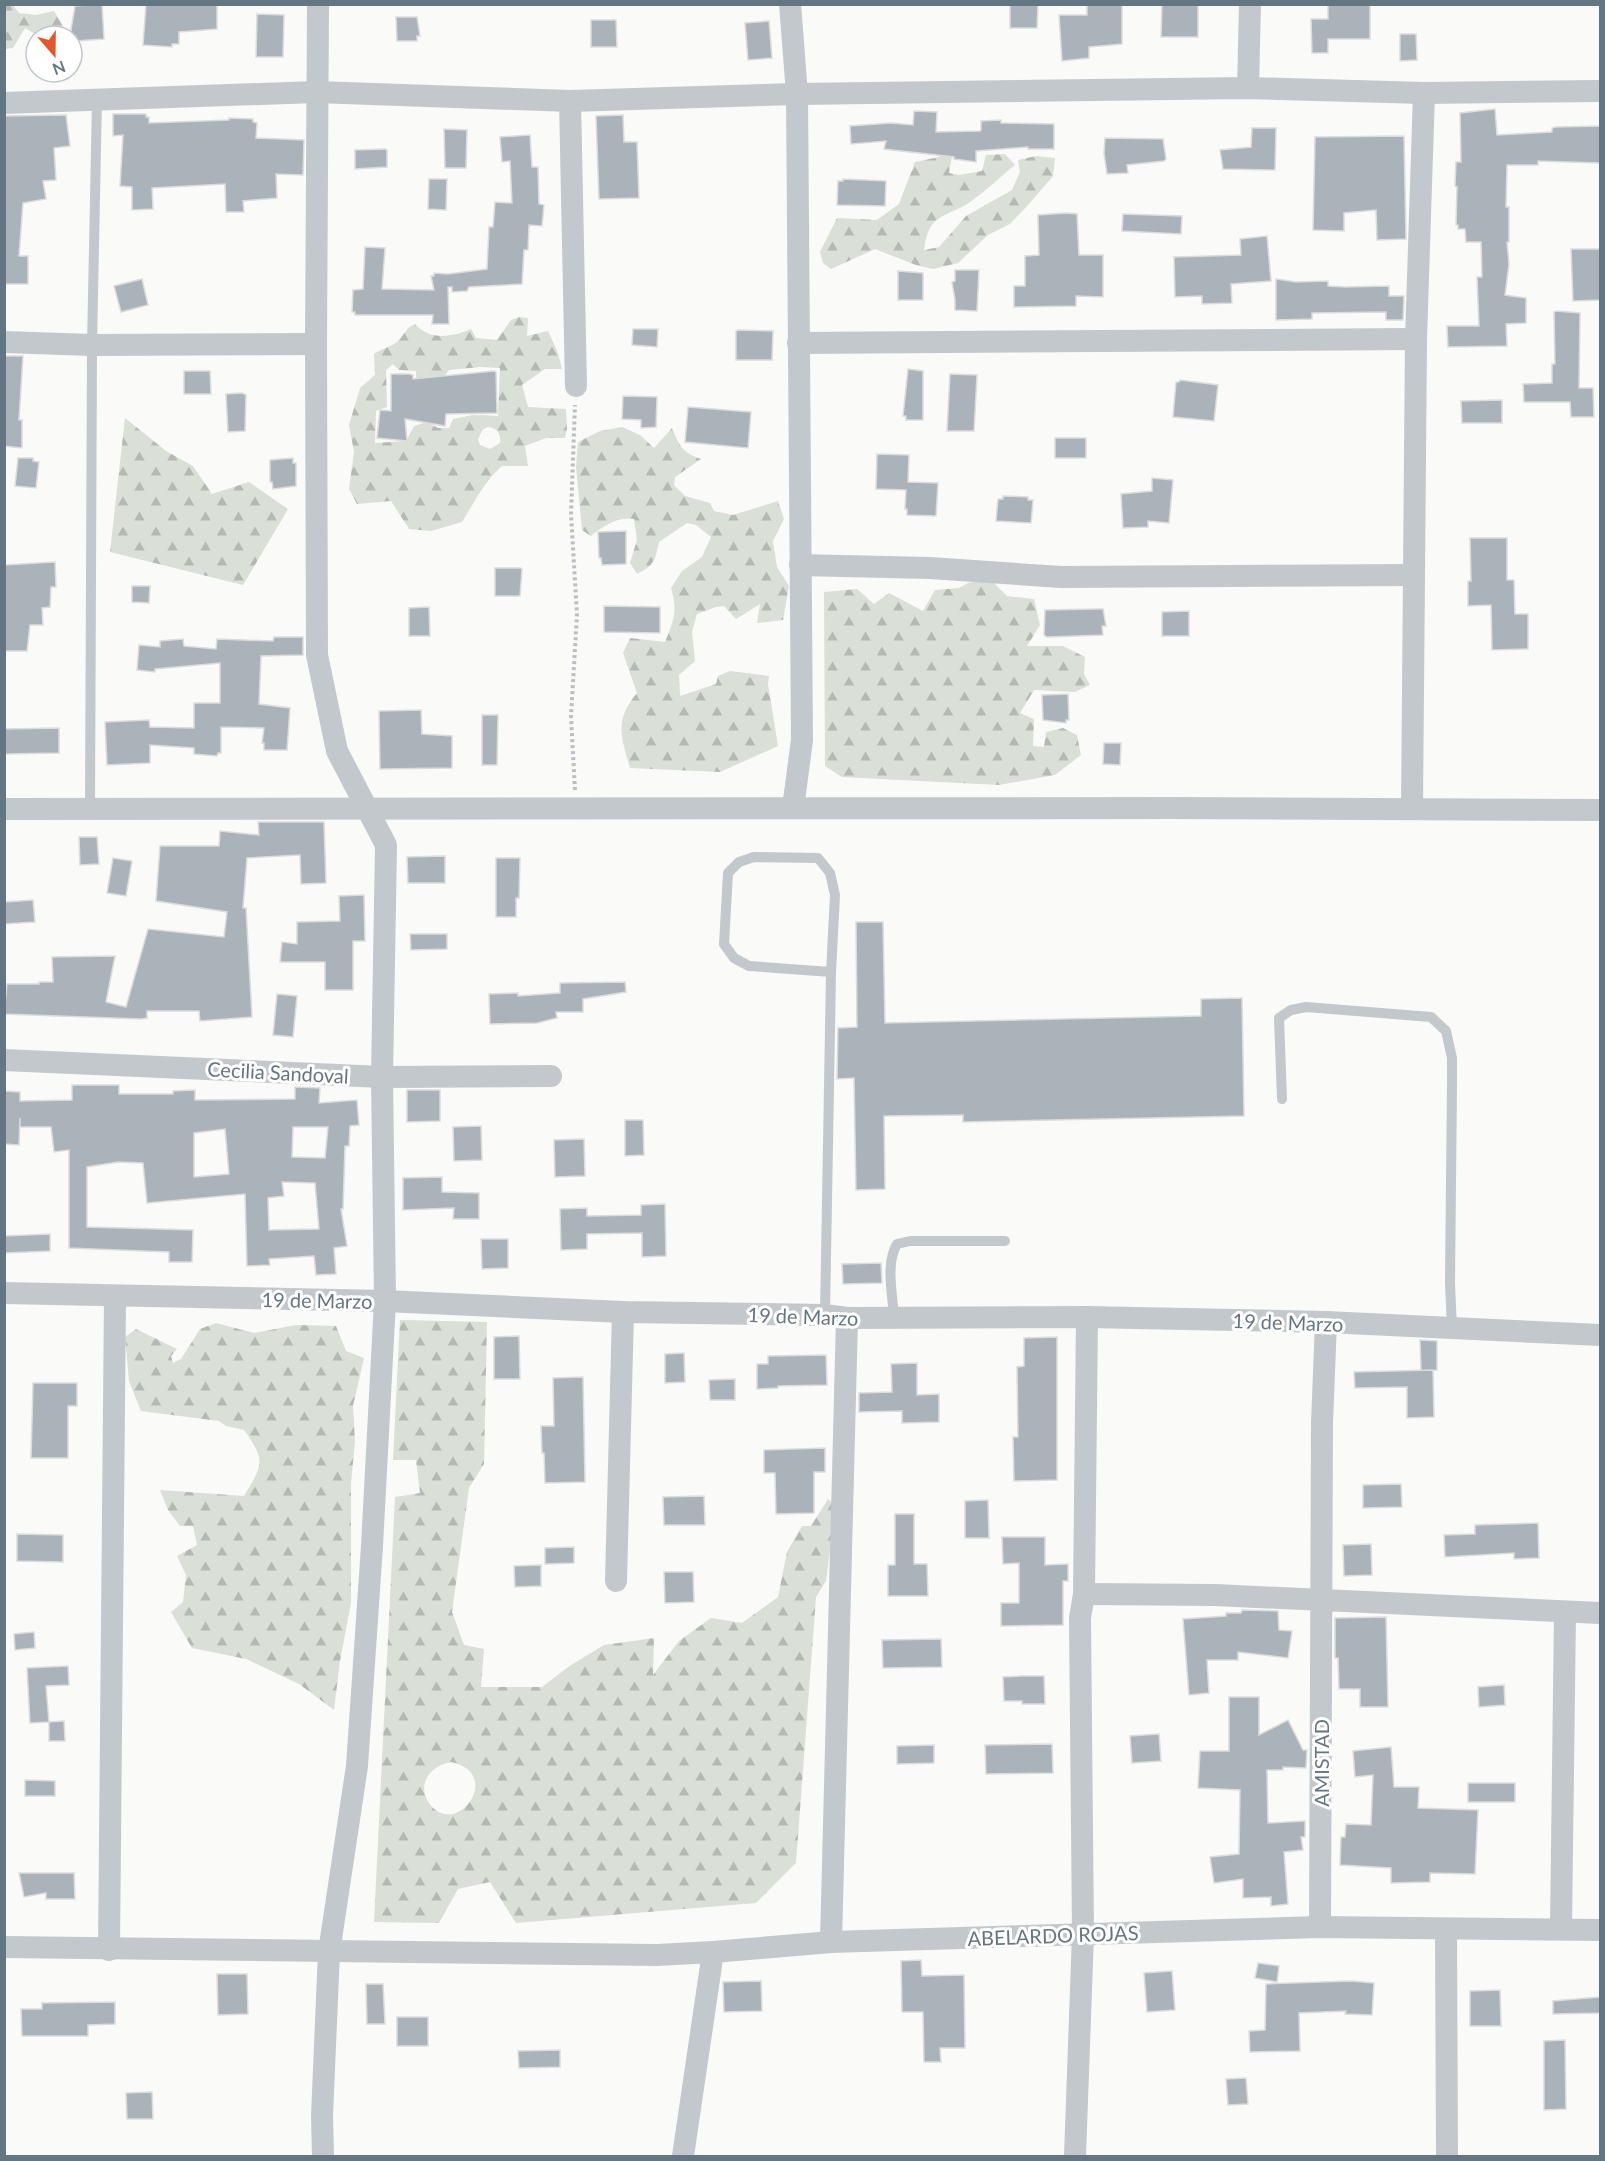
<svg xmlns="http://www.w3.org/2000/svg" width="1605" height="2161" font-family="Lato,sans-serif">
<defs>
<pattern id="forest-firs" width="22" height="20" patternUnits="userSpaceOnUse" patternTransform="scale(1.5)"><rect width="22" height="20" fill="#dadfd7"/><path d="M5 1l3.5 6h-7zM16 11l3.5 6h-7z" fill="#b4b9b4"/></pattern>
</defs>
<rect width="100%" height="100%" fill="#fafaf8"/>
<g fill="url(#forest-firs)" fill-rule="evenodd">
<path d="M4,5H13L19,13L36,15L54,11L65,29C50,41 40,37 25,28L13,48L5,49Z"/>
<path d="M944,141L953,150L949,173L959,175L982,171L986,155L1005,154L1015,165C1000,177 986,191 970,202C944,219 929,212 924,250L939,247L966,216L1012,190L1020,172L1018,160L1036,156L1055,158L1053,176L1028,205L1010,224L988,235L958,263L933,269L916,265L875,249L831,269L823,263L820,252L837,218L877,220L899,204L915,162L939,157Z"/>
<path d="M519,317L528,318L527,336L548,331L558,353L562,369H545L522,385L528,407L566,409L567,429L565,438H546L525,446L528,466H502C483,483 476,500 462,522L431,531L409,529L391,501L357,504L349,489L354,452L349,425L360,388L375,375L374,354C381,349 391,347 397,342C405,335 405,328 415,324C430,341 452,337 471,329L476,338L497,340L511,320ZM393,364L399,370L416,371V401L437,386L449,370L480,367L500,368L498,416L473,415L453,419L449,428H438L427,422L414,426L406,441L375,443L376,411L387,407L386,370ZM488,427C497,428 501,433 500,443L490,449L480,445L478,439L483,429Z"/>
<polygon points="125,418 166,451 193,466 212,494 249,482 288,509 243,585 110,552"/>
<path d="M622,427L640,435L654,448L672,428C680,446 681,452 701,459L675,477L674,485L685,496L710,503L714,511L733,515L778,501L784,519L773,541L777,567L789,586L783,620L757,623L760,604L736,619L724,606L716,607L697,614L692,632L695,661L679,675L680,696L716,684L718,676L730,671L769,676L768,684L778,746L720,772L630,768C621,736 614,721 637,693L623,653L630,638L665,642C674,620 678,611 671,588L682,571L702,557L711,537L696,525L687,523L659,542C655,560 655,565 637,574L630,563L637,540L634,519C618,516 603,526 591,536L582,530L576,467L578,442L600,431Z"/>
<polygon points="990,579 1007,596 1034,599 1040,625 1027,646 1063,646 1085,657 1084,674 1090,685 1075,692 1034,690 1020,713 1034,719 1033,746 1044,747 1046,732 1063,728 1077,735 1081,755 1055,775 999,785 842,777 825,766 824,592 857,589 874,604 889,593 923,611 935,590 959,588 968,583"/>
<path d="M400,1320L487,1322L484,1464L469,1488L452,1612L464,1645L484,1649L481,1687H542L571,1665L604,1645L654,1638L653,1675L679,1641L711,1618L742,1623L778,1597L787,1552L802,1526H811L828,1499L836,1506L826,1581L816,1597L796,1863L756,1903L516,1923L490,1882L458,1889L439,1923L374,1922L395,1497L420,1493L416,1460H393ZM451,1762C505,1773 456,1841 429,1803C416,1784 431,1765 451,1762Z"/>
<path d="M216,1323L254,1333L296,1325L336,1326L346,1351L364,1358L353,1406L355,1441L351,1483V1603L340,1661L334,1710L299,1684L246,1659L192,1648L171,1612L183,1602L186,1575L177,1556L197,1545L193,1526H180L168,1510L160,1490L244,1496C262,1466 267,1461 244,1430L226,1426L219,1421L141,1411L129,1381L125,1337L136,1329L177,1349L171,1356L173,1363L181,1359L200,1329Z"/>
</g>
<g fill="#aab3b9" stroke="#dcdcda" stroke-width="1.5" fill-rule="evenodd">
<polygon points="102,4 104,39 76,41 76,36 70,36 75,6"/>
<polygon points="146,4 217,4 217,29 179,32 179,44 172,44 172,47 143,45"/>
<polygon points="1010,4 1038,4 1037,28 1010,28"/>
<polygon points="1087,4 1122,4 1122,44 1089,47 1089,58 1062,61 1059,15 1087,15"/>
<polygon points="1162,4 1198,4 1198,37 1161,37"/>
<polygon points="1328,4 1370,4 1370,39 1328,39 1328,53 1312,53 1311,19 1328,19"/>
<polygon points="257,14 284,15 283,57 256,57"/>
<polygon points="396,17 417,17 420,36 417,36 417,41 397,41"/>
<polygon points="591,20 616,20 617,47 591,47"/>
<polygon points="769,21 772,58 748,60 745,23"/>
<polygon points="1400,34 1416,34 1417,60 1400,61"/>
<polygon points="1495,109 1497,135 1552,132 1552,128 1556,127 1600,126 1600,163 1538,161 1538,165 1507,165 1506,207 1509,207 1509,242 1507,242 1509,264 1505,295 1526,298 1526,323 1506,324 1507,346 1448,347 1447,326 1479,326 1477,277 1482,277 1481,242 1466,242 1465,229 1458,229 1458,225 1456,225 1457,187 1455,186 1456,162 1461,162 1460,113"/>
<polygon points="914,111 937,112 936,132 980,131 981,130 981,121 1001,120 1001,123 1054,124 1054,149 1028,149 1028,147 976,151 976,162 954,159 954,157 884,149 886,141 851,144 850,126 891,123 913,125"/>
<polygon points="113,114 146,114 146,117 149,117 149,123 229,120 229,118 253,119 253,122 257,123 256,138 304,140 303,175 276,174 277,198 243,201 244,212 226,212 225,184 152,188 153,209 132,210 132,187 120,186 123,135 113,136"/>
<polygon points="66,115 70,146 54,148 56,180 43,181 46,199 23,203 19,256 28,256 28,284 4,284 4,116"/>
<polygon points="623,115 624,142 637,142 639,198 599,199 596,116"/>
<polygon points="1252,128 1276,128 1275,170 1223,169 1220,150 1251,147"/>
<polygon points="444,129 467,130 466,168 445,168"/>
<polygon points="530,135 532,167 538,167 539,204 544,205 542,226 529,225 528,250 524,250 522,284 469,287 467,291 452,292 452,287 448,287 449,324 432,324 433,315 355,315 355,312 352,312 353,290 363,289 365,247 385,248 382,289 434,290 431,276 434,276 434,273 448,274 487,269 489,227 493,227 495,202 512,203 510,161 502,162 500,137"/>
<polygon points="1404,136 1406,239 1377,240 1376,210 1344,213 1344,231 1313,230 1315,137"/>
<polygon points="1105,138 1163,139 1166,159 1164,161 1127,165 1128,173 1107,174 1104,153"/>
<polygon points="385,149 387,150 387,167 355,169 355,150"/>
<polygon points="429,179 447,179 446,210 428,209"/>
<polygon points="843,179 886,181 885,206 837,205 838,181 843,181"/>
<polygon points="1066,213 1077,214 1079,255 1103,255 1103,297 1076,296 1076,306 1014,307 1014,286 1025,286 1025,256 1039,255 1038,215"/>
<polygon points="1123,214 1182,216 1181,234 1122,231"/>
<polygon points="1267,236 1271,281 1231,284 1232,303 1202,304 1202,296 1175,297 1174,257 1241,255 1240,239"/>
<polygon points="1571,249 1600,249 1600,300 1573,301"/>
<polygon points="955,270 979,270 977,311 955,310 955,300 952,282 955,281"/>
<polygon points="898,271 923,273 923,300 898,300"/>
<polygon points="142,279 148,305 121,312 114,286"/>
<polygon points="1276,279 1296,282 1328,281 1328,286 1345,287 1389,286 1389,296 1404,296 1403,320 1386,320 1386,312 1312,313 1312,319 1276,320"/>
<polygon points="1557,311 1580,313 1579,388 1593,388 1594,417 1571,417 1570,402 1524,402 1523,384 1552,383 1552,364 1555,364 1554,312"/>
<polygon points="633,329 658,329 657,347 632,345"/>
<polygon points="739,330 773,331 772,360 736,360 736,331"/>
<polygon points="4,356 23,356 19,420 22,420 22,448 4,446"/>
<polygon points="908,369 923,371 923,420 906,420 906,416 903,416"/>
<polygon points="184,371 210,371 211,394 184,394"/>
<polygon points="494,371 496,372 497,413 446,414 445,426 405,419 407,441 377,438 380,410 391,411 391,374 409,374 413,375 413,379"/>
<polygon points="950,374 977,375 974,431 947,431"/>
<polygon points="1180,380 1218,385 1214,421 1173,417 1176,382 1179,382"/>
<polygon points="242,393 246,395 245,431 228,432 226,394"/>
<polygon points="623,396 657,397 656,427 641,428 641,420 622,419"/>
<polygon points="1502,400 1502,423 1462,423 1461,401"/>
<polygon points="688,407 751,412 748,448 685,442"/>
<rect x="1055" y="438" width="31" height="20"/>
<polygon points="877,454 909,455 908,482 938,483 936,516 907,515 907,509 905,509 906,490 876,489"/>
<polygon points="18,458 33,458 33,461 39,462 36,488 15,486"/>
<polygon points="293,458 293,463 296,463 296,486 273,489 272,482 270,482 270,460"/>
<polygon points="1152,478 1173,480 1169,523 1148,521 1148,527 1123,528 1121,494 1152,491"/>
<polygon points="1003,496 1028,497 1028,500 1033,500 1031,523 996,521 998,499 1003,499"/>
<polygon points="626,531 626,564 602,565 601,558 599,558 598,532"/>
<polygon points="1470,538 1507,538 1507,580 1514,580 1515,614 1528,614 1528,649 1492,650 1491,605 1468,606 1468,581 1471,581"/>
<polygon points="55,562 56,587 51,587 50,607 42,608 43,625 30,625 27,651 5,651 4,565"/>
<polygon points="495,568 520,568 522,569 520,596 495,596"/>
<polygon points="132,586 150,586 149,603 132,602"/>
<polygon points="604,606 660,607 660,633 604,632"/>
<polygon points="429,607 430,636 409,636 409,608"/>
<polygon points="1097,609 1103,609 1106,626 1102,626 1103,635 1047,637 1044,635 1045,610"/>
<polygon points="1189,611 1189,636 1162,636 1162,612"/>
<polygon points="274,637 303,637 303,655 261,656 259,704 290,708 287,750 264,750 264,743 262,743 264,728 221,727 221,753 218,753 217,756 194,754 194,748 150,745 150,763 107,765 105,722 149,720 150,727 194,728 194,703 220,703 220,663 155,669 155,672 137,670 139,645 160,647 160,641 183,639 184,646 216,649 217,639 273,641"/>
<polygon points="1068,694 1069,720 1066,720 1066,723 1043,720 1042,695"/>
<polygon points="421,710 422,734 452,736 452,768 380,769 379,711"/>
<polygon points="482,715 498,715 497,765 482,765"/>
<polygon points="59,728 59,753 4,754 4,729"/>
<polygon points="1104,743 1121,743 1120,765 1103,764"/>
<polygon points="258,822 324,822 326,883 301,884 300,855 247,858 243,908 246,908 252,1017 200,1021 199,1011 147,1011 147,1018 141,1019 4,1014 7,984 39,984 39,982 53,982 52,957 115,956 106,1002 126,1007 148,929 224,937 227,912 156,901 160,846 219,846 220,831 259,835"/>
<polygon points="79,837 97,837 99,864 80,865"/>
<polygon points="445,856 445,883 408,883 407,857"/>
<polygon points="113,858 132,861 126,896 107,893"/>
<polygon points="496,858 520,858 519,898 516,898 516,917 496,917"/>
<polygon points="364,895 365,941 353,941 353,990 325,990 325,962 280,962 282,942 297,944 297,922 340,921 339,896"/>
<polygon points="33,900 35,922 4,924 4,902"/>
<polygon points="856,922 883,922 885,1023 1201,1016 1201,999 1242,998 1244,1116 963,1122 963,1115 884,1116 885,1189 856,1190 854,1078 837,1079 838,1028 857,1027"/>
<polygon points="410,934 447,934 447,949 411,950"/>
<polygon points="625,982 626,992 583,999 583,1012 556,1012 557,1018 537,1023 490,1024 489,994 518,993 518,996 560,993 560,983"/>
<polygon points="277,994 297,996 293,1037 273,1035"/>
<path d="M72,1085H119V1094H173V1091L195,1090V1100L295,1099V1087L320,1088L319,1103L357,1100L359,1125L350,1126L349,1146H345L343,1209H341L347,1246L334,1248L336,1274L316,1275L314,1256L269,1259L270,1265L247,1266L245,1194L147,1203L143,1163L118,1162L87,1167V1227L193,1230L192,1262H169V1252L69,1248V1150L54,1152L51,1127H20V1118L19,1145L4,1144V1091L20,1092V1101L72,1100ZM293,1127H328L325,1158L292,1157ZM225,1129L229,1174L194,1177V1133ZM282,1182L315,1183L319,1229L269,1230L268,1198L284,1196Z"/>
<polygon points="407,1090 440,1090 440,1121 407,1122"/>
<polygon points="625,1120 643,1120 644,1155 625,1156"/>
<polygon points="481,1126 482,1160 454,1161 453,1127"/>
<polygon points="584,1139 585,1176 555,1177 554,1140"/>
<polygon points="442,1177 442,1192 479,1193 479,1219 453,1219 454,1208 403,1210 403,1178"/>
<polygon points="665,1204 666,1256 642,1257 642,1233 587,1234 587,1249 561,1250 560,1209 587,1208 587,1216 641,1215 641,1205"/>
<polygon points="50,1234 50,1251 4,1253 4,1236"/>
<polygon points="481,1239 508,1239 508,1268 482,1269"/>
<polygon points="881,1263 882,1283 843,1284 842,1264"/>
<polygon points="519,1336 520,1379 494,1379 494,1337"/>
<polygon points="1057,1337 1057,1480 1014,1481 1013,1437 1018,1437 1017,1367 1024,1366 1024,1338"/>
<polygon points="1420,1340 1437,1341 1437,1370 1421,1371"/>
<polygon points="684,1353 685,1382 665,1383 665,1354"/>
<polygon points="826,1355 827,1385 778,1386 778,1388 757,1389 757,1364 768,1364 768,1356"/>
<polygon points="917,1363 917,1395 939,1394 939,1422 902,1423 902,1411 859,1412 859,1393 892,1392 891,1364"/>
<polygon points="1433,1370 1434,1417 1407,1418 1407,1387 1355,1388 1354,1372"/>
<polygon points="583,1377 585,1482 545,1483 544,1453 542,1453 541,1426 554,1426 553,1378"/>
<polygon points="735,1379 735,1400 710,1400 709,1380"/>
<polygon points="33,1383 77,1383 77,1406 68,1406 68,1458 31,1458"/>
<polygon points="825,1448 825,1472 814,1472 814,1513 776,1514 775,1473 764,1473 764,1450"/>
<polygon points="1401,1484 1402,1507 1363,1508 1363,1485"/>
<polygon points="704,1496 705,1525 664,1525 663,1497"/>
<polygon points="988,1500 989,1538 965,1538 965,1501"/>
<polygon points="895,1514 914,1514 914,1564 927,1564 928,1596 888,1596 888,1565 895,1565"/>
<polygon points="1538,1523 1539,1558 1514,1559 1514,1553 1445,1557 1444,1535 1475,1534 1475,1525"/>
<polygon points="17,1534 63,1535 63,1562 17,1561"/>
<polygon points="1002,1537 1045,1537 1045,1565 1068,1564 1068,1581 1063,1581 1063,1625 1001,1626 1001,1603 1019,1603 1019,1563 1003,1564"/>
<polygon points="1371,1544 1372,1575 1344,1576 1343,1545"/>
<polygon points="574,1547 574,1563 545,1564 545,1548"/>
<polygon points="541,1565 541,1586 515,1587 514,1566"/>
<polygon points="664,1572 693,1572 694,1602 665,1603"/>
<polygon points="1242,1610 1278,1611 1279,1630 1292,1631 1288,1658 1238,1652 1238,1660 1207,1660 1209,1693 1189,1695 1183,1619 1226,1616 1226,1613 1241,1613"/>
<polygon points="1386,1617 1388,1707 1360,1707 1360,1689 1339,1689 1338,1658 1335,1658 1335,1618"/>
<polygon points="34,1632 35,1648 15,1650 14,1634"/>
<polygon points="941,1639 942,1667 883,1668 882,1640"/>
<polygon points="68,1666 69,1685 46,1686 49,1722 30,1723 27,1668"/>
<polygon points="1021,1676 1044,1676 1045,1704 1022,1704 1022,1701 1004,1701 1003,1677"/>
<polygon points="1504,1685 1505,1705 1479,1707 1478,1687"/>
<polygon points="1229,1697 1259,1697 1259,1735 1288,1720 1303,1750 1307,1750 1306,1768 1283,1767 1283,1770 1267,1770 1268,1823 1305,1821 1305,1837 1301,1837 1303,1850 1284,1852 1288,1904 1271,1906 1271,1897 1243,1898 1243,1879 1214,1883 1210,1857 1239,1854 1240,1790 1198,1788 1200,1751 1229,1751"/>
<polygon points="64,1721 65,1741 49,1741 49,1722"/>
<polygon points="1159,1734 1161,1761 1132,1763 1130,1736"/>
<polygon points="1052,1744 1053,1773 986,1774 985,1745"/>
<polygon points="934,1745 934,1763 897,1764 897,1746"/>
<polygon points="1391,1747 1394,1787 1419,1787 1418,1808 1478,1810 1475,1874 1430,1873 1430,1882 1391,1883 1391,1868 1340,1865 1341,1837 1345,1837 1346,1824 1371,1825 1373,1775 1355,1777 1353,1751"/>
<polygon points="25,1780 55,1781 55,1796 25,1796"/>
<rect x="1468" y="1783" width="47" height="19"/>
<polygon points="19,1873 74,1873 75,1899 46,1899 46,1893 24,1897"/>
<polygon points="921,1960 922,1976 964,1975 965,2048 940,2048 941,2062 924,2062 923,2012 902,2012 901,1961"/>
<polygon points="1258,1963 1279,1966 1277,1982 1255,1978"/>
<polygon points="1172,1971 1175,2010 1147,2012 1144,1973"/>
<polygon points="217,1974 247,1974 248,2014 218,2015"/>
<polygon points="761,1981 762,2011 724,2012 723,1982"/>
<polygon points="1351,1981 1374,1983 1372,2015 1345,2014 1346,2011 1299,2013 1300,2051 1250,2052 1249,2031 1265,2030 1266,1984"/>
<polygon points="366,1984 383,1984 385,2024 367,2024"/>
<polygon points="1500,1990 1501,2026 1470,2026 1470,1991"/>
<polygon points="1600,1997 1600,2013 1553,2014 1553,2001"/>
<polygon points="115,2002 115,2024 88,2025 88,2036 22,2036 21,2009 42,2009 42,2003"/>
<rect x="397" y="2017" width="31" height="29"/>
<polygon points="1565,2040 1566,2109 1544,2110 1544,2041"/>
<polygon points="560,2050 560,2067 519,2068 518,2051"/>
<polygon points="1246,2078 1248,2104 1228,2105 1226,2079"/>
<polygon points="152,2092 153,2119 127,2119 126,2093"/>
</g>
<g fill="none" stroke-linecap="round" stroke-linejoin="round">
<polyline stroke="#bbbfc2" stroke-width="4" stroke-dasharray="3 3" stroke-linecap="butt" points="575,790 571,716 577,615 571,514 575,405"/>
<g stroke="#c3c8cc" stroke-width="10">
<polyline points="90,809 92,345 97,100"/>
<polyline points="1282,1099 1279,1018 1291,1010 1306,1007 1431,1017 1446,1031 1452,1058 1452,1082 1450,1283 1452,1329"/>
<polyline points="825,1315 831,972 835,895 830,873 818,858 754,857 739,862 728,873 724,944 734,958 749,966 831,972"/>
<path d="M894,1318C893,1296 885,1264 897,1244L910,1241H1005"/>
</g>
<g stroke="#c3c8cc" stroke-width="22">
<polyline points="318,4 316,344 317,655 337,751 386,845 382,1077 385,1301 372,1546 357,1766 329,1952 322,2116 323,2156"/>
<polyline points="790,4 797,94 802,740 793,808"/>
<polyline points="1248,88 1250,4"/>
<polyline points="570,101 576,386"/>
<polyline points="4,103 316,92 570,101 797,94 1248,88 1424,93 1600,91"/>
<polyline points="4,342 92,345 316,344"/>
<polyline points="798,343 1416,339"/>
<polyline points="800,565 930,568 1061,577 1414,575"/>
<polyline points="4,809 1175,808 1600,810"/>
<polyline points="1412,809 1416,339 1424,93"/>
<polyline points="4,1060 382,1077 551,1076"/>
<polyline points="4,1293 385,1301 623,1312 825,1315 847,1318 1087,1317 1326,1322 1600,1335"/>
<polyline points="616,1581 623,1312"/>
<polyline points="1084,1594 1215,1595 1600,1613"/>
<polyline points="1320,1927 1322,1423 1326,1322"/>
<polyline points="1561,1928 1565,1612"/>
<polyline points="1446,1929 1447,2156"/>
<polyline points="831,1942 847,1318"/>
<polyline points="4,1947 657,1955 713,1952"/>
<polyline points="109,1950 115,1296"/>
<polyline points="683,2156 713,1952 831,1942 1320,1927 1600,1930"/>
<polyline points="1075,2156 1083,1934 1080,1618 1084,1594 1087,1317"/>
</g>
</g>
<g text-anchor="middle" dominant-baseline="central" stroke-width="6" stroke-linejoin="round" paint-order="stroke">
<g font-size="20" fill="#657683" stroke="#fff">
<text transform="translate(278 1072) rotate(3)">Cecilia Sandoval</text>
<text transform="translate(317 1300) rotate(1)">19 de Marzo</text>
<text transform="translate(803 1316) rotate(2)">19 de Marzo</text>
<text transform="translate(1288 1322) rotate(2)">19 de Marzo</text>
<text transform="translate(1321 1763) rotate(-90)">AMISTAD</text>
<text transform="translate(1053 1935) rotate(-2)">ABELARDO ROJAS</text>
</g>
</g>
<rect width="1605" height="2161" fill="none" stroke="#657683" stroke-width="12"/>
<g transform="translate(54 54) rotate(160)"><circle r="28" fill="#ffffff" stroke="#c1c8cd" stroke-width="1.5"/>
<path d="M0-4.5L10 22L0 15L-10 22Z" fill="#e4572e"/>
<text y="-9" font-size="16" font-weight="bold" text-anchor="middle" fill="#657683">N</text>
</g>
</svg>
